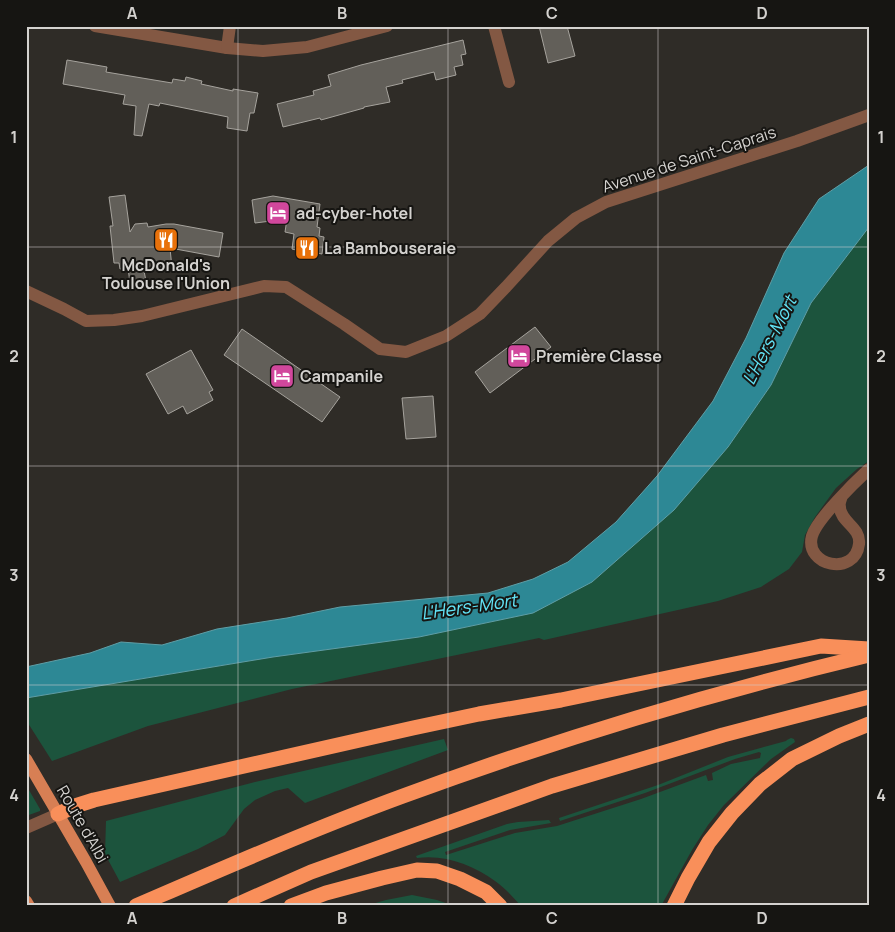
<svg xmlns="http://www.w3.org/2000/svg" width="895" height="932" font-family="Manrope,sans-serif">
<rect width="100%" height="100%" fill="#2f2c27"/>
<g fill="#1c543d">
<polygon points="869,227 869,461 857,469 836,488 815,517 805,535 802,552 789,569 761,587 718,601 544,640 539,638 292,689 148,726 52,761 26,720 26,698 273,657 419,637 592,582 673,510 728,447 771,385 811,303"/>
<path d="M791,738L794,739L795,742L771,759L724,805L708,825L692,850L661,906H521C513,897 505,888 495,881C473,865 445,854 417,858L416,856L507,824L518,822L549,820L551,823L510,830L445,852L446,855L515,833L557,826L641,799L706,775L708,781L713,780L712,773L731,764L760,758L761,753L759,752L735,759L645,793L560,821L559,818L658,785L728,757L786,741L787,740Z"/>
<polygon points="444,739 448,750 305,803 288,788 275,791 255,800 244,809 225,835 198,849 120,882 105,854 106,821 255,782"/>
<polygon points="26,785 40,809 40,811 26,816"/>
<polygon points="412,895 437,900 454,906 365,906 386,900"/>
</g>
<polygon fill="#2d8895" stroke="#5f9ea6" points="869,165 869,227 811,303 771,385 728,447 674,510 592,582 533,613 419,637 273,657 26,698 26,667 90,653 121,642 162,645 217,629 287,618 340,607 488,593 533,579 568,562 616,522 657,476 713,401 746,338 784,253 819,199"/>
<g fill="#625f59" stroke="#a6a39d">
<polygon points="539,26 567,26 575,56 548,63"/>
<polygon points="463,40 466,54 461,55 463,65 454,67 456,75 436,80 434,72 402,80 403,83 386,87 390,102 364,107 364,108 321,120 320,118 283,127 277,104 314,95 313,91 331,86 328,75 361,65"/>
<polygon points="67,60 107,67 106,72 172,83 173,79 185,81 186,77 202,81 201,84 233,91 233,89 258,93 254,113 250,113 247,131 227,128 228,117 160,103 159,106 149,104 142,136 134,135 136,106 123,104 125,95 63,84"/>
<polygon points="125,195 130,232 135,224 147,223 148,227 166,224 174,224 223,233 219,257 170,248 172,268 144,271 146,281 130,283 128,268 120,269 119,263 114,263 110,226 113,226 109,197"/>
<polygon points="273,196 320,204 317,227 320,228 319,236 324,237 322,254 317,253 316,256 296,252 296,250 292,249 294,234 285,232 287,219 255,223 252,200"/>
<polygon points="535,327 551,347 490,393 475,372"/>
<polygon points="242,329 340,397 322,422 224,355"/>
<polygon points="191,350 213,390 209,392 213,400 187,414 183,406 168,414 146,374"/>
<polygon points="433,396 436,437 406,439 402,398"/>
</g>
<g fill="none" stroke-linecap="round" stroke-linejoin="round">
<g stroke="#835843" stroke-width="12">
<polyline points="95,26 227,48 263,51 307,47 387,26"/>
<polyline points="494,26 509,82"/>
<polyline points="227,48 230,26"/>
<polyline points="26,291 64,309 86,321 114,320 142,316 264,286 286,287 344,324 380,349 406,352 446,336 480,314 506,287 548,241 576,218 606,202 797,141 869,115"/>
<path d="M842,496C841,499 839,504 840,507C840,522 861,527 859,544C855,577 804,566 812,536C817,519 855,482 869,469"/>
<polyline points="26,828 58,814"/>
</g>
<g stroke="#d77f54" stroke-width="12">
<polyline points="26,759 86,862 110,906"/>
<polyline points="26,901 29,906"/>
</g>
<g stroke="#f98f5a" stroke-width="15">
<polyline points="58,814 75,806 94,800 413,728 479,714 561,700 821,646 869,649"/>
<path d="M136,906C224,868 313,829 403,796C555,740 711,693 869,655"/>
<polyline points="234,906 311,872 552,786 723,735 869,697"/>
<polyline points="291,906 326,893 382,878 417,870 437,871 460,879 486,892 500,906"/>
<polyline points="674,906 688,878 709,842 732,813 760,784 792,759 839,736 869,724"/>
</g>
</g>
<path fill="none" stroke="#d4d2cf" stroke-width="1" stroke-opacity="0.55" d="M238,26V906M448,26V906M658,26V906M26,247H869M26,466H869M26,685H869"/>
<defs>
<symbol id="hotel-square" viewBox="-11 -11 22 22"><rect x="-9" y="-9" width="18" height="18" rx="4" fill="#d1479c" stroke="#161512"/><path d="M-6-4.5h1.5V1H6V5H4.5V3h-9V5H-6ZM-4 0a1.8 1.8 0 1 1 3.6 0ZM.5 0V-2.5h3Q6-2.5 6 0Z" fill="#fff"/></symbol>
<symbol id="restaurant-square" viewBox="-11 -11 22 22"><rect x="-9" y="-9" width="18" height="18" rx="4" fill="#e8710a" stroke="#161512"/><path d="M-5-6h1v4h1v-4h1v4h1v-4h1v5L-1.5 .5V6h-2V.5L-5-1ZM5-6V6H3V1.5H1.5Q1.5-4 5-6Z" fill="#fff"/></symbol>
</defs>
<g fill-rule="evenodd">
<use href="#hotel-square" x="264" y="199" width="28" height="28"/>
<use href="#restaurant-square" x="152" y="226" width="28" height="28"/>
<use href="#restaurant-square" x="293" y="234" width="28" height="28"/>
<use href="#hotel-square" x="505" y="342" width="28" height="28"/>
<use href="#hotel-square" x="268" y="362" width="28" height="28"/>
</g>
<g text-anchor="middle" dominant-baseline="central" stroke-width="4" stroke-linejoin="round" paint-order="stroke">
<g font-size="16" fill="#d4d2cf" stroke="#161512">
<text transform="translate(689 159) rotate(-18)">Avenue de Saint-Caprais</text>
<text transform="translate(83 824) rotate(60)">Route d'Albi</text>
</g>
<g font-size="16" font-weight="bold" fill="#d4d2cf" stroke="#161512" text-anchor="start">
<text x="296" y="213">ad-cyber-hotel</text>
<text x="324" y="248">La Bambouseraie</text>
<text x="166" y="265" text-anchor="middle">McDonald's<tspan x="166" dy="18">Toulouse l'Union</tspan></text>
<text x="536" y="356">Première Classe</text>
<text x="300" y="376">Campanile</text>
</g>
<g font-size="18" font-style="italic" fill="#63e4f7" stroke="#161512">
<text transform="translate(769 340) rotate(-63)">L'Hers-Mort</text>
<text transform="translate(469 606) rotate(-8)">L'Hers-Mort</text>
</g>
</g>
<rect width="895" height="932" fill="none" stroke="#161512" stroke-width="55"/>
<rect x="28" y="28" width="840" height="876" fill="none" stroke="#d4d2cf" stroke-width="2"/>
<g font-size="16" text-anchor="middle" font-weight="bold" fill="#d4d2cf">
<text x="132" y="19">A</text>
<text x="342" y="19">B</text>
<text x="552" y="19">C</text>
<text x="762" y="19">D</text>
<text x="14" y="143">1</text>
<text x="881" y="143">1</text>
<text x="14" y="362">2</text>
<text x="881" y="362">2</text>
<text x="14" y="581">3</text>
<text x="881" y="581">3</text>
<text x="14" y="801">4</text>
<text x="881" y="801">4</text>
<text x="132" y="924">A</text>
<text x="342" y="924">B</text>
<text x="552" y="924">C</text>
<text x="762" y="924">D</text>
</g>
</svg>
